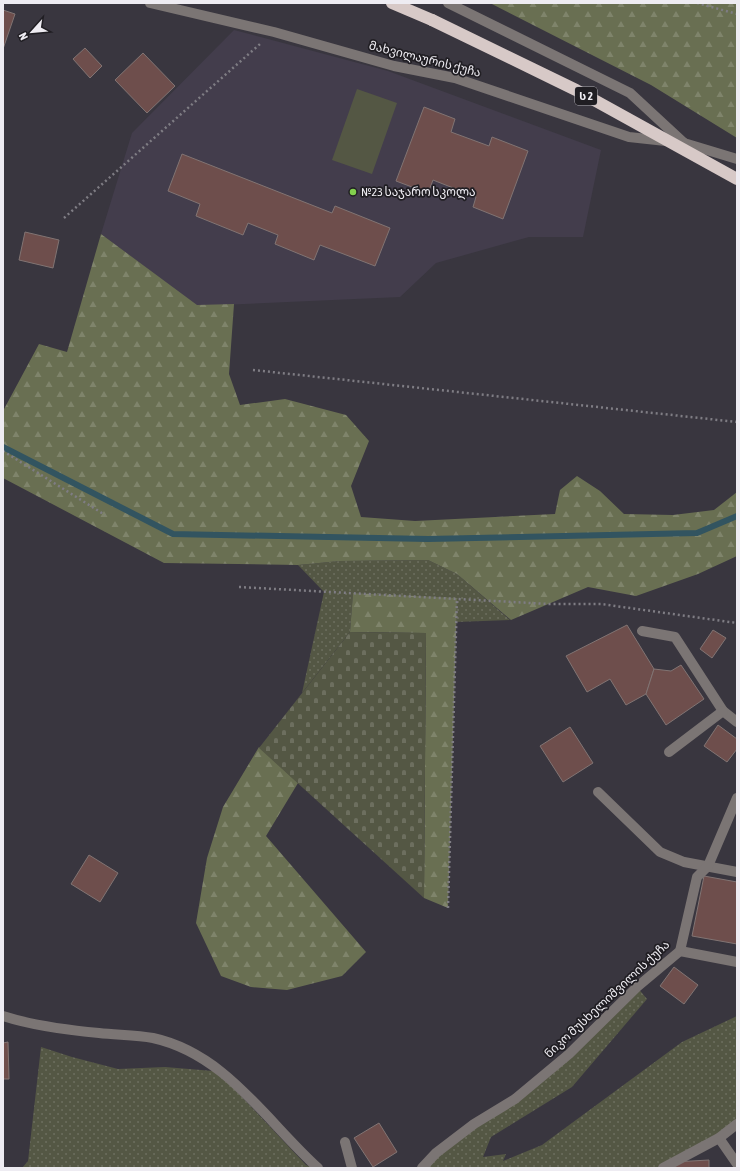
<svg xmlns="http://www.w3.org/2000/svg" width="740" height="1171" font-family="'Asap Condensed','Noto Sans Georgian',sans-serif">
<defs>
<pattern id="grass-dots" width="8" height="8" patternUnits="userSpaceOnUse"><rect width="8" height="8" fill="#545744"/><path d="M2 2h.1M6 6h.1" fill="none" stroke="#6d6f5f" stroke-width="1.8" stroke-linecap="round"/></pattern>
<pattern id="forest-firs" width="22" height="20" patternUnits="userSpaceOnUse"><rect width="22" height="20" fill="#696f52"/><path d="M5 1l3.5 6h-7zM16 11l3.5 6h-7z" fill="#7f846b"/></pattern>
<pattern id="cemetery-stones" width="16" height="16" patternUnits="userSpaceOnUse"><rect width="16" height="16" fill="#545744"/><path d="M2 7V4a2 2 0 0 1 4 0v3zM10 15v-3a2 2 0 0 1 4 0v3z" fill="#6d6f5f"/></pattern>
</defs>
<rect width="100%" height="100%" fill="#39363f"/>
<polygon fill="#433d4c" points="234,30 388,71 601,150 583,237 529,237 436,263 400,297 197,306 101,234 132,133"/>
<g fill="url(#grass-dots)">
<polygon points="428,560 457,574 510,620 456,622 457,599 353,593 350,632 302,693 324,592 298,565 340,561"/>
<polygon points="637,987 647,999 572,1087 491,1137 483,1157 506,1154 503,1161 542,1145 682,1042 737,1016 737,1124 663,1168 422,1168 515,1099"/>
<polygon points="41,1047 72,1057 118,1069 165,1067 213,1071 223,1077 306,1165 314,1168 22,1168 28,1161"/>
</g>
<g fill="url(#forest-firs)">
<polygon points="490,3 737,3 737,138 651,85"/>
<polygon points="101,234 197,305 234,304 229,374 240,405 285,399 346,415 369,441 351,486 361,517 415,521 555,514 560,490 577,476 600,491 624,514 673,515 714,510 737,492 737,556 698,574 636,596 588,587 511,620 457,574 428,560 340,561 298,565 164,563 3,478 3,411 39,344 67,352"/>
<polygon points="353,593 457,598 448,908 424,898 426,633 350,632"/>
<polygon points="259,747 298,783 266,836 366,952 342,976 287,990 251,987 221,976 196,923 207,858 223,807"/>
</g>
<polygon fill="url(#cemetery-stones)" points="350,632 426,633 424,898 259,748"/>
<polygon fill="#545744" points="357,89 397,103 372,174 332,160"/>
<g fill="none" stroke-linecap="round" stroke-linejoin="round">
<polyline stroke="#325460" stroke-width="6" points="3,447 173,534 428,539 697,533 737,516"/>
</g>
<g fill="#6e4e4c" stroke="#817473">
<polygon points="3,10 15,14 3,49"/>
<polygon points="85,48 102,66 90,78 73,59"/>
<polygon points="143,53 175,86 147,113 115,80"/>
<polygon points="424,107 455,119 451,132 489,146 492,137 528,151 503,219 473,207 476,197 433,180 428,193 396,181"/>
<polygon points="182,154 332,213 335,206 390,228 375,266 320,245 314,260 275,244 278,235 248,223 243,235 196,216 200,204 168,191"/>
<polygon points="25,232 59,240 53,268 19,260"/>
<polygon points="627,625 654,669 646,694 626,705 610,679 587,692 566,656"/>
<polygon points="713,630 726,638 712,658 700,649"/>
<polygon points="681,665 704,699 666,725 646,694 654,669 671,671"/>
<polygon points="718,725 737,739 737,749 727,762 704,746"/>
<polygon points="570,727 593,763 563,782 540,746"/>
<polygon points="89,855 118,873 100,902 71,884"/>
<polygon points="704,876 737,882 737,944 692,936"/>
<polygon points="674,967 698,985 684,1004 660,986"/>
<polygon points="8,1042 9,1079 3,1079 3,1043"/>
<polygon points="379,1123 397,1152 373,1167 354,1138"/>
<polygon points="709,1160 709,1168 675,1168 674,1162"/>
</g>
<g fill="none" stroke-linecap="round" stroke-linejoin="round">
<g stroke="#7f7d84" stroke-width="2.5" stroke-dasharray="2 3" stroke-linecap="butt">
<polyline points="697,3 737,14"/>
<polyline points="64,218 260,44"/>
<polyline points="253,370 737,422"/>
<polyline points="3,451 105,515"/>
<polyline points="239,587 549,604 601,604 737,623"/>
<polyline points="448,908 457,598"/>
</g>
<g stroke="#7b7574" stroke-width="10">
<polyline points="150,3 274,32 394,66 455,78 629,137 684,143 737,159"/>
<polyline points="448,3 630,93 684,143"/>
<polyline points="642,631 675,637 723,711 737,722"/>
<polyline points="669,752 723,711"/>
<polyline points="598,792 660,852 684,862 737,872"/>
<polyline points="680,951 737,962"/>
<path d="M3,1016C34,1026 66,1030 99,1033C116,1035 136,1035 153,1038C226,1054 266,1121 318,1168"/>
<polyline points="719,1138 737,1164"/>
<polyline points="345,1142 352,1168"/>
<polyline points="422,1168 436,1153 474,1124 515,1099 569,1054 637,987 680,951 697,877 708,866 737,798"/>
<polyline points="663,1168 719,1138 737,1124"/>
</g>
<polyline stroke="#d7c9c7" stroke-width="12" points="392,3 432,20"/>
<polyline stroke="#d7c9c7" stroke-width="12" points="432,20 576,90 737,179"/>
</g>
<circle fill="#83d04e" stroke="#201e23" stroke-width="1.5" cx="353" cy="192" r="4"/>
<g text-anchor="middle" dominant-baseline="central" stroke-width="3.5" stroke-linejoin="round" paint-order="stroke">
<rect fill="#201e23" stroke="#b0aeb4" stroke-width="1" x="575" y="87" width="22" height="18" rx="3"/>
<g font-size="11" font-weight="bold" fill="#eeecf2">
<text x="586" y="96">ს 2</text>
</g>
<g font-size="12" fill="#eeecf2" stroke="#201e23">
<text transform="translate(425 59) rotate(14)">მახვილაურის ქუჩა</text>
<text transform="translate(607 999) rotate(-43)">ნიკო მუსხელიშვილის ქუჩა</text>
</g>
<g font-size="12" fill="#eeecf2" stroke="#201e23" text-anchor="start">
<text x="361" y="192">№23 საჯარო სკოლა</text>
</g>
</g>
<rect width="740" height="1171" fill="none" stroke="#eeecf2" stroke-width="8"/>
<g transform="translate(32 32) rotate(243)" stroke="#201e23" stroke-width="3" paint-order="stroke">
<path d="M0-3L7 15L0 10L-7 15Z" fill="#eeecf2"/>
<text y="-6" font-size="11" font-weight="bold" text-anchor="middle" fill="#eeecf2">N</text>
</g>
</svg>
